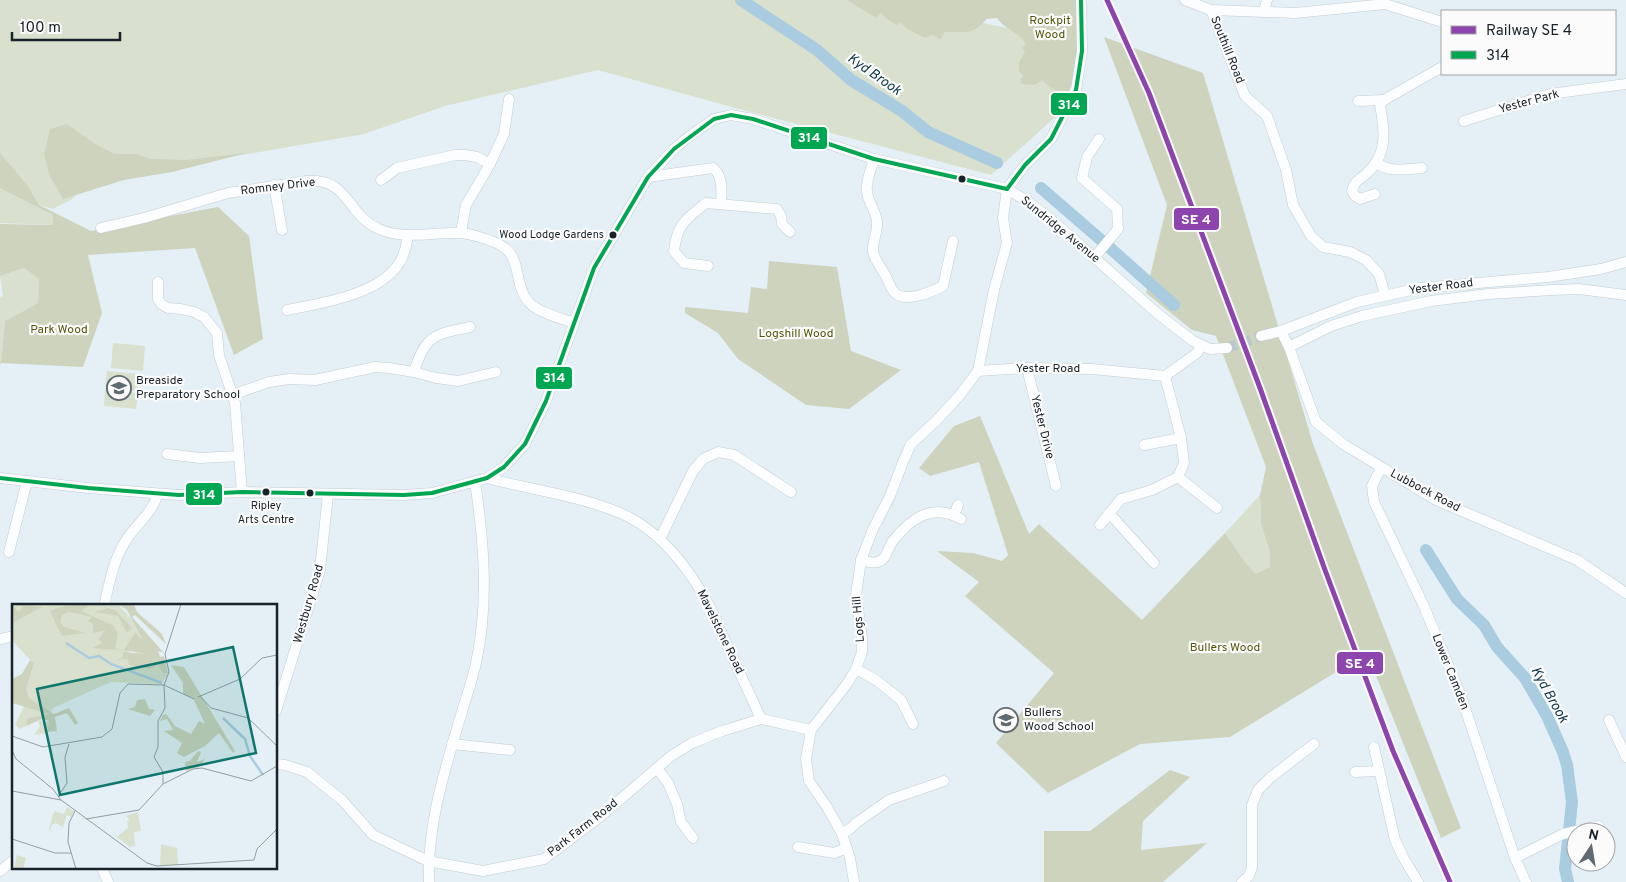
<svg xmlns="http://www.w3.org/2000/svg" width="1626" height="882" font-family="Overpass,sans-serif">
<rect width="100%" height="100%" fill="#e5f0f6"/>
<g fill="#d9e0cd">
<polygon points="0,0 910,0 925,11 1031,33 1064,109 991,175 728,106 598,70 445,106 364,134 91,181 72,199 53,209 39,205 0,160"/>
<polygon points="0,187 53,215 53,225 0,223"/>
<polygon points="24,268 39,278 38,303 5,321 1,365 0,365 0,297 3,296 0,276"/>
<polygon points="113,343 145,346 143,371 111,368"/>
<polygon points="107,371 139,374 138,391 105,387"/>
<polygon points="105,390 138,393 136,409 104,406"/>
<polygon points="1260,495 1261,524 1270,552 1270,567 1256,574 1245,562 1225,533"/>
</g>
<g fill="#cdd3bd">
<path d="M847,0H1078C1078,32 1082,70 1065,99L1042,80L1035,85L1022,84L1020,79L1023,77V75L1019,72V62L1025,52L1022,48L1026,44C1019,32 1004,29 997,18L987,19C969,37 968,31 944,32L942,38L939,39L936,36L932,35L925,38L907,29L900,22L897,25L887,19L881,13L876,18Z"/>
<polygon points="1104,37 1203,73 1313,444 1461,828 1441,838 1367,653 1230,737 1140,744 1048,793 996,743 1054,673 965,596 979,582 937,551 973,553 1002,561 1008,555 979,462 930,476 919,468 954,426 980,416 1029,534 1039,524 1142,620 1225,533 1245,562 1256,574 1270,567 1270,552 1261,524 1260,495 1266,467 1216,336 1192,330 1146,293 1167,205"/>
<polygon points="67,124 92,142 114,154 136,154 151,159 186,160 247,153 172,172 124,180 63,199 50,176 44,155 50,129"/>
<polygon points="0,153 27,185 39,205 91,231 218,207 249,236 263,339 234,355 195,248 88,255 102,313 83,367 1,363 5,321 38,303 39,279 24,268 0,276 0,224 53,225 53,215 0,188"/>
<polygon points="769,261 837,267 851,351 901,370 849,409 806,405 738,359 718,333 685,313 685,307 748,313 751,287 767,289"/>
<polygon points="1170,770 1190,777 1143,821 1141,850 1207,843 1163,882 1044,882 1044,831 1090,831"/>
</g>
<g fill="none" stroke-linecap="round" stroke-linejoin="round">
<g stroke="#aacce1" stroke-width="12">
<polyline points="741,0 817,50 851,80 902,111 928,132 997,163"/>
<polyline points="1041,188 1101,240"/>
<polyline points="1110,248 1174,305"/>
<polyline points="1426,550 1457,599 1484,625 1497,647 1525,678 1547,716 1563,752 1567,765 1572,802 1565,869 1568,882"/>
</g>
<polyline stroke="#bcc7cd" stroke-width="10" stroke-dasharray="10 5" stroke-linecap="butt" points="1227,348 1261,336"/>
<defs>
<g id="minor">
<polyline points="1185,0 1211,10 1245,96 1267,116 1286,170 1293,205 1311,236 1323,247 1350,252 1366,260 1379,274 1385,295"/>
<polyline points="1211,10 1295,13 1385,4 1442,22"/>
<polyline points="1264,11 1267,0"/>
<polyline points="1358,101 1384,100"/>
<polyline points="1464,121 1550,94 1626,84"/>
<path d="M874,159C871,170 864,185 868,197C871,206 876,212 877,222C878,232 872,242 873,252C875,260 880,266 884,273C888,279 890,288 895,293C906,303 932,292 943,286L953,241"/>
<path d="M1376,163C1391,173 1406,169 1422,168"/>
<path d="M648,177L713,168C724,177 721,192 721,204"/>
<polyline points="381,180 397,168 455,155 465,155 477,157 490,164"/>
<polyline points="274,185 282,230"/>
<path d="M1375,194L1360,199L1355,196L1352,191C1354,181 1360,179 1366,174C1388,155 1385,131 1380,105L1384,100L1442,67"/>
<path d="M101,228L144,218L228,193L307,181C350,178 346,215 379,229C404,240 432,232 458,233C469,233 492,240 502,246C522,258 514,284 527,300C535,312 561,318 574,323"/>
<polyline points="461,232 466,205 490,164 504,134 509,99"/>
<polyline points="1094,258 1118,229 1117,209 1082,178 1087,157 1099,139"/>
<path d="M708,266L684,263L674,251C677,224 686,219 706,203L777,209L781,216L782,224L790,232"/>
<polyline points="158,282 158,299 161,304 168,308 181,309 194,312 204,317 217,333 219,355 235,403 242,492"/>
<path d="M287,310C322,303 380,295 400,262C405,254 406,245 408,236"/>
<polyline points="1281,331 1289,347 1316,422 1343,444 1436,500 1577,560 1626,593"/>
<polyline points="1261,336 1281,331 1357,302 1420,288 1548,277 1601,269 1626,262"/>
<polyline points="1289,347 1331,326 1362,316 1431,301 1488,294 1553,290 1579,289 1626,295"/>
<polyline points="1027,368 1056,486"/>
<polyline points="978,371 1027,368 1092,369 1165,376 1197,353 1201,346"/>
<path d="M414,372C425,335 435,334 470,327"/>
<polyline points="232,395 269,382 289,379 315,380 375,367 389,368 414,372 436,378 458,381 496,372"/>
<polyline points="1144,445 1181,438"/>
<polyline points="167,454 200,458 239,456"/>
<polyline points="1381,468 1372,486 1374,502 1423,604 1461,696 1515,858 1526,882"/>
<polyline points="1178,477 1217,508"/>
<polyline points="0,478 88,488 179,495 242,492 404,495 432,493 487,478 504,467 525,444 546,401 594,268 648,177 674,149 691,135 714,119 731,115 753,119 874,159 1007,189 1030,203 1061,228 1158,314 1193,341 1210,349 1227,348"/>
<path d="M487,478C531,490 577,495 620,513C661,530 692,572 712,611C716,618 718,625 721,632C734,661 748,690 761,719"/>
<polyline points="1109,513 1154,563"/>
<polyline points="954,515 958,505"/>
<polyline points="1100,525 1121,499 1152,490 1178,477 1184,463 1181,438 1165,376"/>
<polyline points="660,539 693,471 703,459 718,452 734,455 791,492"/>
<polyline points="9,552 27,481"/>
<path d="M861,560C868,562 877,565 883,559C887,555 889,547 892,542C910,519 932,502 961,519"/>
<path d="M104,606C109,585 113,561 125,542C133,527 155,511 157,494"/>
<polyline points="0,639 14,636"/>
<polyline points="856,669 876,680 901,700 913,724"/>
<polyline points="276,711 320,570 328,494"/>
<polyline points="1609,720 1626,757"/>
<polyline points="452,744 510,750"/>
<polyline points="1374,747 1395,840 1403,857 1418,882"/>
<polyline points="276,764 285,765 307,772 342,800 373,835 428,861 483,871 544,859 601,816 671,756 692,743 722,731 761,719 811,730"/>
<polyline points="657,768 668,783 677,804 681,822 693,838"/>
<polyline points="1355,772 1379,771"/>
<polyline points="842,834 851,828 856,823 889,800 944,781"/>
<polyline points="798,847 834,853 847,848"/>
<polyline points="1515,858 1563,834 1599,826"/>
<polyline points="102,868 108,882"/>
<polyline points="0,871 14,860"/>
<path d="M429,882C427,825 445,769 461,715C466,698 472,681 476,663C489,604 484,541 475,482"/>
<polyline points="854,882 850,858 842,834 827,807 809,781 806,759 811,730 847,684 856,669 862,652 862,638 856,595 861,560 873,529 890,496 903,462 911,444 936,421 959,396 978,371 994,290 1007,243 1003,218 1007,189 1025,165 1051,139 1076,90 1082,51 1081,0"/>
<polyline points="1242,882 1249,876 1252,867 1252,805 1258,790 1271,777 1314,744"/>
</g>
</defs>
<use href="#minor" stroke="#c3ccd2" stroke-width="11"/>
<use href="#minor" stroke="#fbfdfe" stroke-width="10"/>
<defs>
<g id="bus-1">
<polyline points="1007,189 1025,165 1051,139 1076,90 1082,51 1081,0"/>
<polyline points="0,478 88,488 179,495 242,492 404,495 432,493 487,478 504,467 525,444 546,401 594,268 648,177 674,149 714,119 731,115 753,119 874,159 1007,189"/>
</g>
</defs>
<use href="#bus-1" stroke="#fbfbfb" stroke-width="8"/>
<use href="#bus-1" stroke="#00a651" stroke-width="4"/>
<defs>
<polyline id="rail-1" points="1107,0 1149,93 1260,388 1325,570 1393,751 1450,882"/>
</defs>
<use href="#rail-1" stroke="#fbfbfb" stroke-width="9"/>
<use href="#rail-1" stroke="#8e44ad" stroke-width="5"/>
</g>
<defs>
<symbol id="school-ring" viewBox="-11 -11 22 22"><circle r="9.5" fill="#fbfbfb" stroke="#606a70" stroke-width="1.5"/><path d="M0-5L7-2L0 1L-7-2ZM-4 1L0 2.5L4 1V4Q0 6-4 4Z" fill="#606a70"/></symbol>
</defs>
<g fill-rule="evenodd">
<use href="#school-ring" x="105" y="374" width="28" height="28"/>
<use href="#school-ring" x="992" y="706" width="28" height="28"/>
</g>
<g fill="#192228" stroke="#fbfbfb" stroke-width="2">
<circle cx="962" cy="179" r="4.5"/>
<circle cx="613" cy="235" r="4.5"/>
<circle cx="266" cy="492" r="4.5"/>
<circle cx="310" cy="493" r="4.5"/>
</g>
<g text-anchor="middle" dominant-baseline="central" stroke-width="4.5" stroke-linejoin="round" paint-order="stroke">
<g font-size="11" fill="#192228" stroke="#fbfbfb" text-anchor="end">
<text x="604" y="235">Wood Lodge Gardens</text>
<text x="266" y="506" text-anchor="middle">Ripley<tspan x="266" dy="14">Arts Centre</tspan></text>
</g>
<g font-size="12" fill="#55570b" stroke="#fbfbfb">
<text x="1050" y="21">Rockpit<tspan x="1050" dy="14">Wood</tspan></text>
<text x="59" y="330">Park Wood</text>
<text x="796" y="334">Logshill Wood</text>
<text x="1225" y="648">Bullers Wood</text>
</g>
<g font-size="12" fill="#192228" stroke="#fbfbfb">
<text transform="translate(1227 50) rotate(68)">Southill Road</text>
<text transform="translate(1529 102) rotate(-15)">Yester Park</text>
<text transform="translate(278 187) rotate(-7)">Romney Drive</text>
<text transform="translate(1060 230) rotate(39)">Sundridge Avenue</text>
<text transform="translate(1441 287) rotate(-7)">Yester Road</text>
<text x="1048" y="369">Yester Road</text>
<text transform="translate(1042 427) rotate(76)">Yester Drive</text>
<text transform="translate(1425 491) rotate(28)">Lubbock Road</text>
<text transform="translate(309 604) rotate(-74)">Westbury Road</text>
<text transform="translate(859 619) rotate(-95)">Logs Hill</text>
<text transform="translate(720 632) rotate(64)">Mavelstone Road</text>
<text transform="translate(1450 672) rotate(68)">Lower Camden</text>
<text transform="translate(583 828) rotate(-38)">Park Farm Road</text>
</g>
<g font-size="12" fill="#192228" stroke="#fbfbfb" text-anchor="start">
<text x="136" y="381">Breaside<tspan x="136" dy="14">Preparatory School</tspan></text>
<text x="1024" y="713">Bullers<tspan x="1024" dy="14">Wood School</tspan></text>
</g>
<g font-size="14" font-style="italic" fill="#0f3548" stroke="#fbfbfb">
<text transform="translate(874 75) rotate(35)">Kyd Brook</text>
<text transform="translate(1549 695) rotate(61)">Kyd Brook</text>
</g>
</g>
<g transform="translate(12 604)">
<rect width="265" height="265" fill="#e5f0f6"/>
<path d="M0,0H106L125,21L132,36L113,51L137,62H151L156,70L149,80L99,78L41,104L37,110L16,114L14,122L8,125L3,121L12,102L34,108L18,96L13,86L21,59L0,36ZM29,116L31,119L37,117L35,129L22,131L28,122L26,118ZM55,203L62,207L59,213L55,211L51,223L44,219L40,221L36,230L41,210L43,207L52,210ZM126,208L129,227L122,228L123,242L118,243L105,233L116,224L115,217L118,216L114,212ZM149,240L165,244L166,261H148ZM5,251L14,254L11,265H2Z" fill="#d9e0cd"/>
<path d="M0,0L6,8L11,3L7,0L30,3L2,18ZM58,0H87L78,1L69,7L102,22L106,30L103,44L106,46L81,44L90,39L87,35L93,26L81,29V20L76,17L80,13L68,10L56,8L50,11L48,18L52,23L73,29L50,32L38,7ZM106,0H122L125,8L150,30L154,40L123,11L120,13L152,49L146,47L148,53L152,52L156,69H151L146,61L138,65L117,61L116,56L112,55L105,56L111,53V48L134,50L112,46L123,29L131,36L115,6ZM96,4L103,6L120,24L115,29L106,12L83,8ZM18,56L22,59L14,85L17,94L42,110L57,104L66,119L63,121L55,109L43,113L45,127L35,128L37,117L30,115L14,122L16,114L37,110L0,99V75L10,70ZM159,61L172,63L223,147L221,149L207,129L193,142L172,153L165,149L170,139L152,127L161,126L155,115L148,117L151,111L154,110L163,122L179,130L187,117L193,120L181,94L171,90V79ZM133,95L137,105L143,106L138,112L116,105L123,103L125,96ZM186,147L189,148L185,158L193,155L187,163L174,167L173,158L178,157Z" fill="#cdd3bd"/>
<path fill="none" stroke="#aacce1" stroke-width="2.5" d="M54,39L77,54L87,52L99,60L150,79M211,114L233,135L238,152L251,171"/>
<path fill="none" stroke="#939ea4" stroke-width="1" d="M152,81L157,68L153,50L169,0M188,92L199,104L236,114L265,142M186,93L228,75L250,54L265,51M0,132L31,143L90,133L100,125L108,89L116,80L152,81L182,95M0,146L4,155L41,185L49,196M151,180V168L142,153L146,143V117L153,104L152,81M0,187L49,196L135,259L145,262L242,256L245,245L265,225M47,191L55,179L53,153L57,140M63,207L57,219L56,238L64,265M74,215L127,206L151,180L181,165L190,164L239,177L265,162M0,235L43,249H59"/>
<path fill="#0f766e" fill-opacity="0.15" stroke="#0f766e" stroke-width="2.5" d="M221,43L244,149L48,191L25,85Z"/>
<rect width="265" height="265" fill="none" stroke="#192228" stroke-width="2.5"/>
</g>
<g stroke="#fbfbfb" stroke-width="2">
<rect x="1050" y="92" width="38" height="24" rx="5" fill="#00a651"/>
<rect x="790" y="126" width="38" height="24" rx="5" fill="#00a651"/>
<rect x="1173" y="207" width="47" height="24" rx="5" fill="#8e44ad"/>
<rect x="535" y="366" width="38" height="24" rx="5" fill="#00a651"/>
<rect x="185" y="482" width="38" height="24" rx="5" fill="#00a651"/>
<rect x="1336" y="651" width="48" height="24" rx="5" fill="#8e44ad"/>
</g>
<g font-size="14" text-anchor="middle" font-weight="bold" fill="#fff">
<text x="1069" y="109">314</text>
<text x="809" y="142">314</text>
<text x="1196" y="224">SE 4</text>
<text x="554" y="382">314</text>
<text x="204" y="499">314</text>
<text x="1360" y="668">SE 4</text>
</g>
<rect x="1441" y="10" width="175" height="65" fill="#fbfbfb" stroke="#a1a4a7"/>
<rect x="1451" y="26" width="25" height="8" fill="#8e44ad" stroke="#a1a4a7"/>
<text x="1486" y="35" font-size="15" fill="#192228">Railway SE 4</text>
<rect x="1451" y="51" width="25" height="8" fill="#00a651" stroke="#a1a4a7"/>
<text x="1486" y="60" font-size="15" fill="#192228">314</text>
<g transform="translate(1591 847) rotate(12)"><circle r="24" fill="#fbfbfb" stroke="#a1a4a7"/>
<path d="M0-4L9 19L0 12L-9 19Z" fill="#606a70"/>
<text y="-8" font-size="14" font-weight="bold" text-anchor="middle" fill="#192228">N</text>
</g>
<path d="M12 32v8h108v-8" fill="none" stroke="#192228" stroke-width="2.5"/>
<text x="20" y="32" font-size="15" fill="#192228" stroke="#fbfbfb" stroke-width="4" paint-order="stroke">100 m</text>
</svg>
